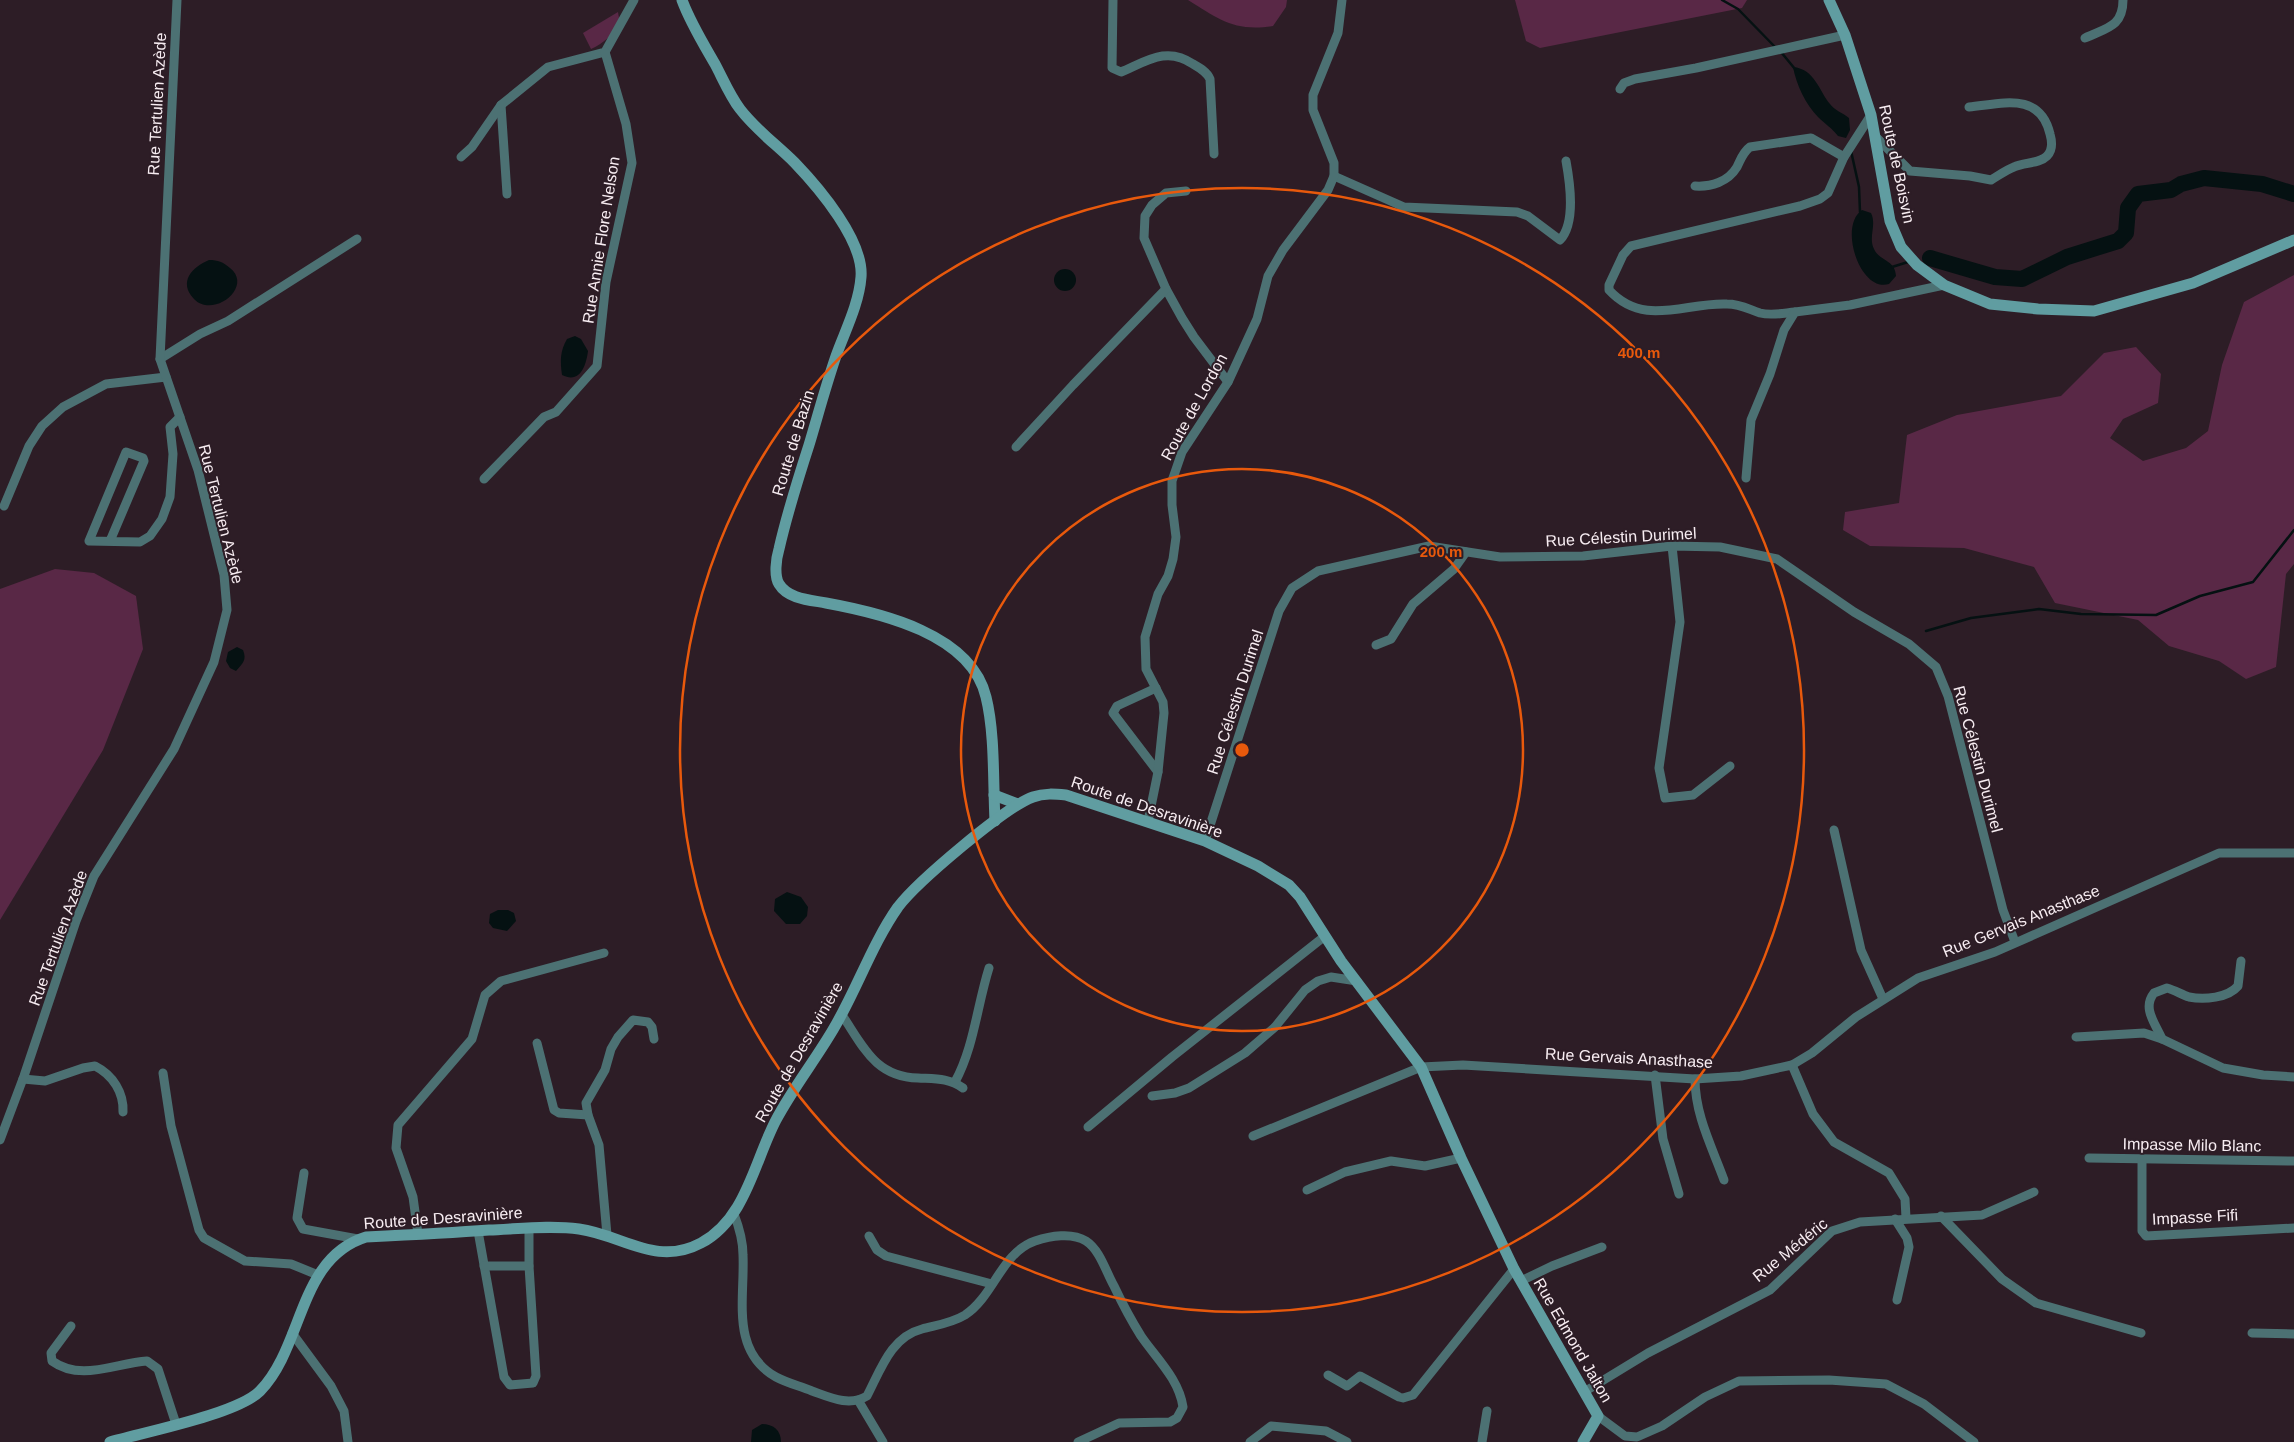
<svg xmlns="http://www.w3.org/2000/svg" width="2294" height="1442" font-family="Arial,sans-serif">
<rect width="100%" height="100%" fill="#2d1d26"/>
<g fill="#592846">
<path d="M1188,0H1287L1286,7L1273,26C1234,32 1219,19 1188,0Z"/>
<polygon points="1515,0 1747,0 1742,8 1540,48 1526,41"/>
<path d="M618,12L620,24C611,36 604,43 591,49L583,33Z"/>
<polygon points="2294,275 2294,564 2286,574 2276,667 2246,679 2219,661 2169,646 2138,620 2055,603 2034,567 1964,548 1870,546 1843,530 1845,512 1899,503 1907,435 1957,415 2061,396 2104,353 2136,347 2161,374 2158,403 2123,419 2110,438 2143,461 2186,448 2208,431 2222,365 2244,302"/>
<polygon points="55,569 94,573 136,596 143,649 103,750 0,920 0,589"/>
</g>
<g fill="#051112">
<path d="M1793,67C1815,69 1819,91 1830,104C1834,110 1843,113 1849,118L1850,130L1846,138L1838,136C1832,128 1825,124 1818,117C1806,105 1796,84 1793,67Z"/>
<path d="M1862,210L1871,213C1877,225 1868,237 1874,249C1880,262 1895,259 1896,276L1889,284C1860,293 1838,226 1862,210Z"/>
<path d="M209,260C218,260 223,262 230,268C254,287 213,319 194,299C178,282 192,267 209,260Z"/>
<circle cx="1065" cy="280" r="11"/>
<path d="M575,336L581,339L588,351C586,366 580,384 562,375C560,361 560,351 567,339Z"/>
<path d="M237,647L243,650C247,660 243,663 236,671L230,668L226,661L228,652Z"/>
<polygon points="787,892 801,897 808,907 807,916 800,924 786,924 774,911 775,899"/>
<polygon points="498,910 508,910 514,913 516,921 507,931 493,928 489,923 490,914"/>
<path d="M762,1424C773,1424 781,1430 781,1442H751L752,1430Z"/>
</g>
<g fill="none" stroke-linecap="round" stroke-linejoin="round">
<g stroke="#051112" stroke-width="2.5">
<polyline points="1722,0 1738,9 1777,49"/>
<polyline points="1781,52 1795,69"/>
<polyline points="1851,151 1859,187 1860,212"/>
<polyline points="1892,267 1908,262"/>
<polyline points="1926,631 1971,618 2039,609 2081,614 2156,615 2200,596 2253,582 2294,530"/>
</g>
<polyline stroke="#051112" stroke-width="16" points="1930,258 1995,277 2022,279 2067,257 2118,241 2126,233 2128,208 2138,194 2171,190 2181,184 2204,178 2262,184 2294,194"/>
<g stroke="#4c7173" stroke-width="9">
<path d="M1113,0L1112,68L1121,72C1147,61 1167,46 1193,64C1200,68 1207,72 1210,79L1214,154"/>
<path d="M2085,38C2106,28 2123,27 2123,0"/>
<polyline points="1620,89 1624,83 1635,79 1696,68 1845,35"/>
<polyline points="501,105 507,194"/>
<path d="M1876,137L1910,171L1970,176L1991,180C1998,176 2006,170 2014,167C2024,162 2039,164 2047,156C2053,150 2052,141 2050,134C2040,91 2001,104 1969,107"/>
<polyline points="461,157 472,147 501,105 548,67 605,52 634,0"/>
<path d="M1334,176L1404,207L1517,212L1528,216L1560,240C1576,223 1570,183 1566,161"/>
<path d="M1695,186C1711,187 1728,182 1737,167C1741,159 1743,152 1750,147L1811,138L1844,157"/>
<polyline points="1186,191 1166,193 1152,205 1145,216 1144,238 1166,289 1182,318 1194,337 1228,382"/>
<path d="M1795,312C1784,313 1772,316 1760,313C1748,309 1740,304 1727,304C1685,302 1644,328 1609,290V285L1623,255L1631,246L1800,206L1820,199L1828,193L1844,157L1871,115"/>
<polyline points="160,359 200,334 228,321 357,239"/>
<polyline points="1016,447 1073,385 1166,289"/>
<polyline points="1746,478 1751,420 1770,374 1784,330 1795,312 1850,305 1944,285"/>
<polyline points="484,479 544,417 556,412 597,366 606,282 632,163 626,124 605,52"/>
<polyline points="4,506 29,446 42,426 63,407 106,384 166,377"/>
<polyline points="110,541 144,461 143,458 126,452 89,541 140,542 150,536 162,519 170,497 173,454 170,427 180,417"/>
<polyline points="1672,546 1680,622 1659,768 1665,798 1693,795 1730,766"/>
<polyline points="1376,645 1391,639 1413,604 1454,569 1466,552"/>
<polyline points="1156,688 1117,706 1113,713 1158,772"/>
<polyline points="1148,821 1158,772 1164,713 1163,702 1146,669 1145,637 1158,594 1168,576 1173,559 1176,537 1172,505 1172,481 1182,452 1228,382 1257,319 1268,276 1283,250 1328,190 1334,176 1334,163 1313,110 1313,95 1338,33 1342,0"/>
<polyline points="1834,830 1861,950 1883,999"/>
<polyline points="1205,841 1279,611 1292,588 1318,571 1429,546 1500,557 1583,556 1672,546 1720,547 1777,559 1854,612 1909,644 1936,667 1948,696 2003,910 2015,942"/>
<path d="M842,1015C863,1046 875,1077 918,1078C935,1079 949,1078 963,1088"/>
<polyline points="2076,1037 2144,1033 2162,1039 2223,1068 2263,1075 2294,1077"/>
<path d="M2162,1039C2155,1023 2142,1008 2154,993L2167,988C2175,990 2182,995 2189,997C2204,1000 2228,998 2238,986L2241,961"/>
<polyline points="537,1043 554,1110 559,1113 588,1115"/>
<polyline points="1792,1065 1813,1114 1834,1142 1889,1173 1905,1199 1906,1218"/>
<polyline points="163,1073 171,1126 199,1230 204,1238 245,1261 291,1264 318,1275"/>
<polyline points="1655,1075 1663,1139 1679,1194"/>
<path d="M23,1079L45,1081L83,1068L95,1066C113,1075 124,1093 123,1112"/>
<path d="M1695,1079C1695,1115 1712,1147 1724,1180"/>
<path d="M955,1082C974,1047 977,1006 989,968"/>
<polyline points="1152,1096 1175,1093 1189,1088 1245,1053 1275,1027 1305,990 1318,981 1331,977 1357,981"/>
<polyline points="1088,1127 1172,1057 1325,936"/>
<polyline points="1253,1136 1421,1067 1463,1065 1695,1079 1741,1076 1792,1065 1812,1053 1856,1017 1918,978 1995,952 2219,853 2294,853"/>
<polyline points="0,1140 24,1076 76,921 94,876 174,749 214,662 227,610 224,575 198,470 160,359 177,0"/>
<polyline points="2089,1158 2294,1161"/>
<polyline points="2142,1159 2142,1231 2146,1236 2294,1228"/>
<polyline points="304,1173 297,1218 303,1229 358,1239"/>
<polyline points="1307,1190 1345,1172 1391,1161 1425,1166 1461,1158"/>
<path d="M734,1214C739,1227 743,1241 743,1255C745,1298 730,1351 776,1377C787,1383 800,1386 812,1391C829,1397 849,1407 867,1396C881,1369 891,1337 922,1329C937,1325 952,1323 965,1315C994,1296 1001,1253 1035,1241C1050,1236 1072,1232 1086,1241C1100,1250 1106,1272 1114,1286C1122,1303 1131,1320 1141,1336C1156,1358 1179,1379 1183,1407L1177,1418L1170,1422L1119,1423L1078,1442"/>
<polyline points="1941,1216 2002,1279 2036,1303 2141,1333"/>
<polyline points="1895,1219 1907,1238 1909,1247 1897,1300"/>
<polyline points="478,1231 504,1377 510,1385 533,1383 536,1376 529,1266 529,1228"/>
<polyline points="418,1234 413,1197 396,1148 398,1125 472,1039 485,995 501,981 604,953"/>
<polyline points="607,1235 599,1145 588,1115 586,1103 605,1070 611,1049 618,1037 633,1020 648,1022 652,1027 654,1039"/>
<polyline points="869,1236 877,1250 886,1256 992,1284"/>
<polyline points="484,1266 529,1266"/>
<polyline points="1521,1281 1552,1266 1602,1247"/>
<path d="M71,1326L51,1353L52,1361C81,1382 115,1363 147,1361L158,1369L176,1424"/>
<polyline points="292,1333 331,1386 344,1411 348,1442"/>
<polyline points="2252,1333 2294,1334"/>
<polyline points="1328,1375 1347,1386 1360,1376 1399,1397 1403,1398 1413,1395 1514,1269"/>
<polyline points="1584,1392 1648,1353 1770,1290 1832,1231 1860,1222 1982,1215 2034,1192"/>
<polyline points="858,1400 883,1442"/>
<polyline points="1598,1416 1625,1436 1637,1437 1662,1426 1705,1397 1739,1381 1829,1380 1886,1384 1924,1404 1974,1442"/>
<polyline points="1250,1442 1271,1426 1326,1431 1347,1442"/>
<polyline points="1482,1442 1487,1411"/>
</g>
<g stroke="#609da1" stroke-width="11">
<path d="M682,0C690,22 703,43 715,64C723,79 730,96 740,109C756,130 777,145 795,163C819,188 864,241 861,277C859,304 845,331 836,356C826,385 818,415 809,445C798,479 787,514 779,549C776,559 774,576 779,584C788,599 810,600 826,603C881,613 971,634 986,697C995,733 993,782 995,821"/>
<polyline points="1829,0 1845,35 1871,115 1890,221 1901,247 1917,265 1944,285 1990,304 2038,309 2094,311 2193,283 2294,240"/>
<polyline points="994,795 1018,804"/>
<path d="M110,1442C145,1432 237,1414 260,1391C304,1346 298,1258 366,1237C407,1235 448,1233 489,1230C518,1229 550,1225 579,1229C623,1235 656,1267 701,1243C746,1219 754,1162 776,1120C793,1088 816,1059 834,1028C857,989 872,944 898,907C917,882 1005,807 1033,797C1044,793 1055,794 1066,795L1205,841L1258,866L1289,885L1300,897L1341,961L1421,1067L1461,1158L1514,1269L1598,1416L1583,1442"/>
</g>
</g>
<g fill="none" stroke="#e8590c" stroke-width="2.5">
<circle cx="1242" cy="750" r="281"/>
<circle cx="1242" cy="750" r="562"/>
</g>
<g text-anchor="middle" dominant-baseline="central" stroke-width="4" stroke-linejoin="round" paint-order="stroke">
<g font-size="16" fill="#f7ecf1" stroke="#2d1d26">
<text transform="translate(157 104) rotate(-87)">Rue Tertulien Azède</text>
<text transform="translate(1897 164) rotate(78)">Route de Boisvin</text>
<text transform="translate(601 240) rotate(-81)">Rue Annie Flore Nelson</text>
<text transform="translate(1194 407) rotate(-61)">Route de Lordon</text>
<text transform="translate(793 443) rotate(-73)">Route de Bazin</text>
<text transform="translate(221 514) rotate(76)">Rue Tertulien Azède</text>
<text transform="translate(1621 537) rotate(-3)">Rue Célestin Durimel</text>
<text transform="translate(1235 702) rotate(-72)">Rue Célestin Durimel</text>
<text transform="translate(1978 759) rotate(75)">Rue Célestin Durimel</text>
<text transform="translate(1147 807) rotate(19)">Route de Desravinière</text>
<text transform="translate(2021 921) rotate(-22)">Rue Gervais Anasthase</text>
<text transform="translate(58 938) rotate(-70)">Rue Tertulien Azède</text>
<text transform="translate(799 1052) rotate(-60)">Route de Desravinière</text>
<text transform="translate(1629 1058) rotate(3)">Rue Gervais Anasthase</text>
<text transform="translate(2192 1145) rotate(1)">Impasse Milo Blanc</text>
<text transform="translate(2195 1217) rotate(-3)">Impasse Fifi</text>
<text transform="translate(443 1218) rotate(-4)">Route de Desravinière</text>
<text transform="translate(1790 1250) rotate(-39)">Rue Médéric</text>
<text transform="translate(1573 1340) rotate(60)">Rue Edmond Jalton</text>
</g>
</g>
<circle cx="1242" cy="750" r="8" fill="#e8590c" stroke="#2d1d26" stroke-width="2.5"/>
<g font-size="15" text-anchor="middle" font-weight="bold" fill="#e8590c" stroke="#2d1d26" stroke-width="4" stroke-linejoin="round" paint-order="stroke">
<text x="1639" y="358">400 m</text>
<text x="1441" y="557">200 m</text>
</g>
</svg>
